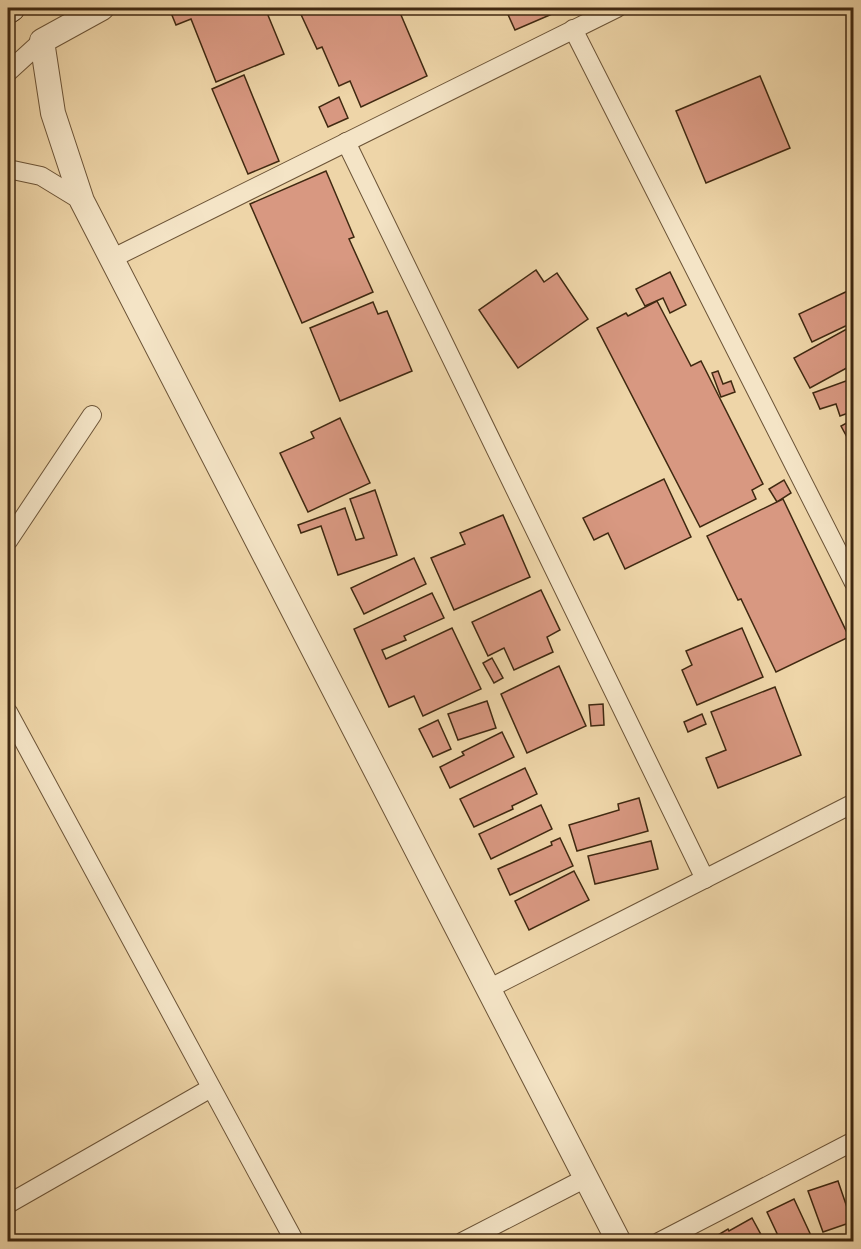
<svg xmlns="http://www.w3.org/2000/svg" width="861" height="1249" font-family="'EB Garamond',serif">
<rect width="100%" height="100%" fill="#eed5a8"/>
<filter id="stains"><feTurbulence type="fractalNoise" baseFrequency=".00333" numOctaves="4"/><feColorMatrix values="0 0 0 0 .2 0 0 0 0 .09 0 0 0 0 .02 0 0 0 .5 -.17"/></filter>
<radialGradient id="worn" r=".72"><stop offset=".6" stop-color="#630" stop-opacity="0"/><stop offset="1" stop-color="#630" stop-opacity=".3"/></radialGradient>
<g fill="#d89881" stroke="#402911" stroke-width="1.5">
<polygon points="169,8 265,8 284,54 216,82 191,19 176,25"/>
<polygon points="298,8 398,8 427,76 361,107 350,81 339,86 322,47 317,49"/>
<polygon points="505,8 566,8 515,30"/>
<polygon points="244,75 279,161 248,174 212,89"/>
<polygon points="760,76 790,148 706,183 676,111"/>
<polygon points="339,97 348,118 328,127 319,107"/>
<polygon points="326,171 354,237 349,239 373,292 302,323 250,204"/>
<polygon points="536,270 544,282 557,273 588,319 518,368 479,310"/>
<polygon points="670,272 686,305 670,313 663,298 645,306 636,289"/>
<polygon points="854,288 854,322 812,342 799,314"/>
<polygon points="657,301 691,366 701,361 763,484 752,490 756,499 700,527 597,328 626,313 628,316"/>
<polygon points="373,302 378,314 387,311 412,371 340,401 310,328"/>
<polygon points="854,325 854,364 810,388 794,358"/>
<polygon points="718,371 723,384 731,381 735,392 721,397 712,373"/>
<polygon points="854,378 854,411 840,416 836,404 820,409 813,393"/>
<polygon points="340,418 370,483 308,512 280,453 314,438 311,432"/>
<polygon points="854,419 854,450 841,426"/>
<polygon points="664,479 691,537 625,569 608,533 594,540 583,518"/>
<polygon points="784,480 791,493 777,502 769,489"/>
<polygon points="375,490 397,555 338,575 321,526 301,533 298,525 345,508 356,540 364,538 350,499"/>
<polygon points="783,499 849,637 776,672 741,599 738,600 707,536"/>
<polygon points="503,515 530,577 454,610 431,558 465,544 460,533"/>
<polygon points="414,558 426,584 364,614 351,588"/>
<polygon points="541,590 560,630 547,637 553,652 514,670 504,648 488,656 472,622"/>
<polygon points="432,593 444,618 404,636 406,640 382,650 386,659 452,628 481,689 423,716 414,696 389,707 354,629"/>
<polygon points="742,628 763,677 697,705 682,670 692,665 686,651"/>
<polygon points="492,658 503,678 494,683 483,663"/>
<polygon points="559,666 586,726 527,753 501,694"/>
<polygon points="775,687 801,755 718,788 706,758 726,750 711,712"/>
<polygon points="487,701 496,728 458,740 448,714"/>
<polygon points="603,704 604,725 591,726 589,705"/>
<polygon points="702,714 706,724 688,732 684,722"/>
<polygon points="438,720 451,749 433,757 419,729"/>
<polygon points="502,732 514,757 450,788 440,767 464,755 462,752"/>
<polygon points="525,768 537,794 512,806 513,809 474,827 460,799"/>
<polygon points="639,798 648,831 577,851 569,825 619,810 618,804"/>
<polygon points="541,805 552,829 491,859 479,834"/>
<polygon points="560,838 573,866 510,895 498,869 552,845 551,842"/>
<polygon points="651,841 658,869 595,884 588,856"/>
<polygon points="574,871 589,900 529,930 515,901"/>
<polygon points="838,1181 852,1222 823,1232 808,1191"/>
<polygon points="794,1199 814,1242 781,1242 767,1212"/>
<polygon points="752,1218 765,1242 706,1242 728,1229 729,1231"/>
</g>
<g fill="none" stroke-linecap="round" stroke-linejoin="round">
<defs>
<g id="minor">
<polyline points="573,29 854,583"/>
<polyline points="8,72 42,41"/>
<polyline points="346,142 705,879"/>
<polyline points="8,169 41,176 82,201"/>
<polyline points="111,259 617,8"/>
<polyline points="8,541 92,415"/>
<polyline points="8,712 295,1242"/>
<polyline points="488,989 854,803"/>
<polyline points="8,1204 211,1088"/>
<polyline points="462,1242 586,1178"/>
<polyline points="659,1242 854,1141"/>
</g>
<polyline id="tertiary" points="102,8 42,41 53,113 82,201 619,1242"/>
<polyline id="secondary" points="8,10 11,8"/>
</defs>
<use href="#minor" stroke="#6c5437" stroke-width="20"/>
<use href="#tertiary" stroke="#6c5437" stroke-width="26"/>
<use href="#secondary" stroke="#402911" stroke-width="29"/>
<use href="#minor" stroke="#f4e4c6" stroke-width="18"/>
<use href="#tertiary" stroke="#f4e4c6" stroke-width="24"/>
<use href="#secondary" stroke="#f4e4c6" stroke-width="27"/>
</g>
<rect width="861" height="1249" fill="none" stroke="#eed5a8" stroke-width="30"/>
<rect x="9" y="9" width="843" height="1231" fill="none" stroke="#402911" stroke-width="3"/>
<rect x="15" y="15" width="831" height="1219" fill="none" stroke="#402911" stroke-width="1.5"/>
<rect width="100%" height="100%" filter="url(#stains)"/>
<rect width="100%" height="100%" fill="url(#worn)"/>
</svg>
